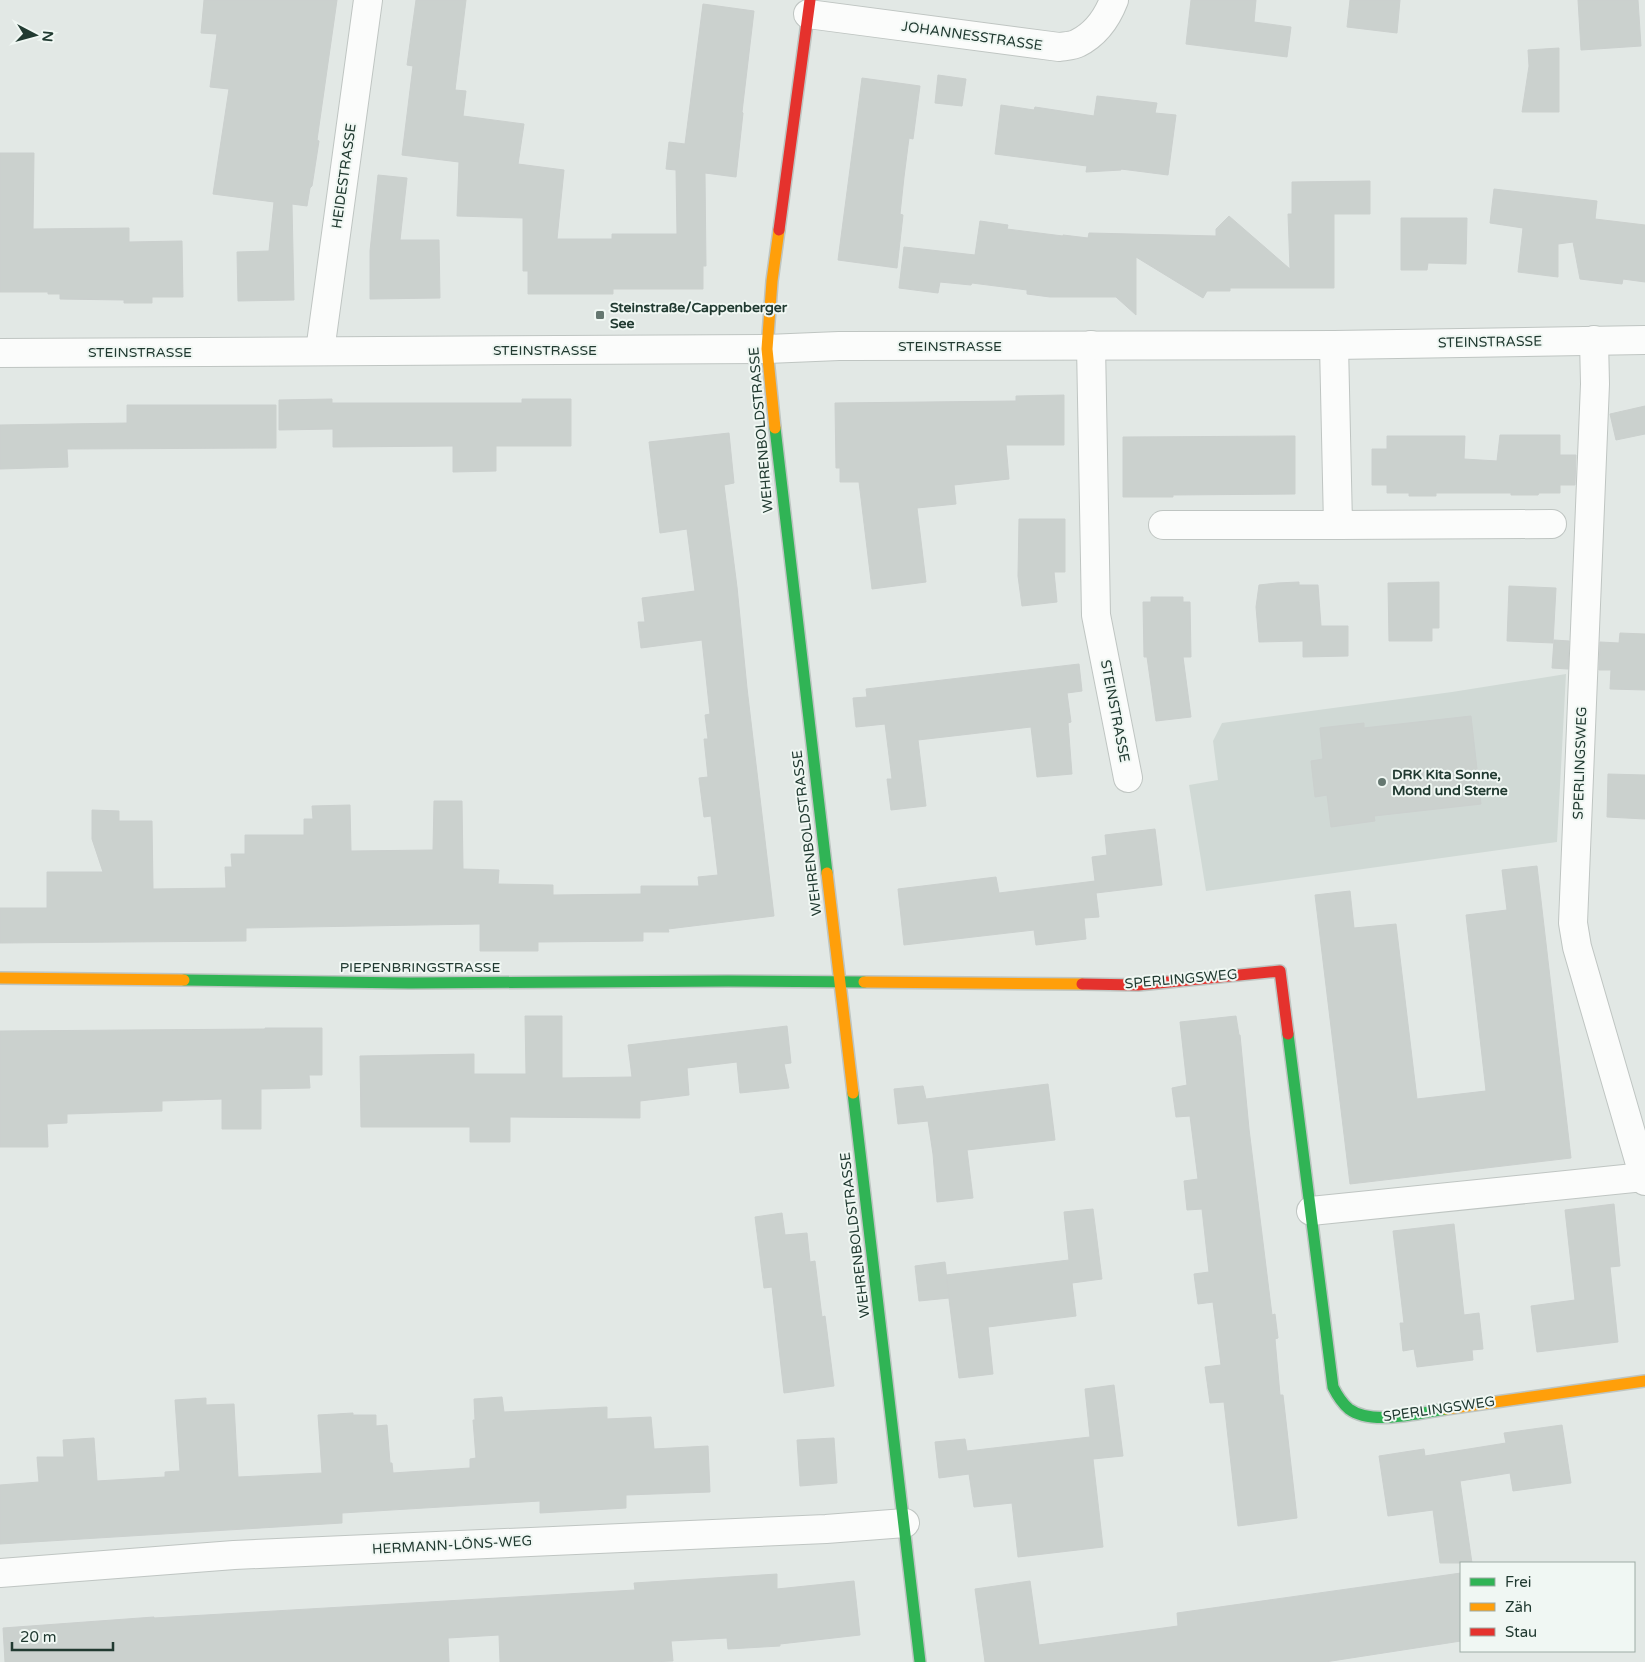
<svg xmlns="http://www.w3.org/2000/svg" width="1645" height="1662" font-family="'Varela Round',sans-serif">
<rect width="100%" height="100%" fill="#e2e8e5"/>
<polygon fill="#d0d9d5" points="1566,674 1557,842 1206,891 1189,785 1218,780 1213,741 1222,723 1452,692"/>
<g fill="#cbd1ce" stroke="#cbd0ce">
<polygon points="204,0 337,0 317,140 319,141 312,186 310,188 307,206 292,204 294,300 238,301 237,252 269,251 274,202 213,194 229,89 210,87 217,34 201,33"/>
<polygon points="416,0 466,0 455,90 466,91 463,116 524,124 518,164 564,170 557,239 612,239 612,234 677,234 676,170 666,169 669,142 685,144 703,4 754,11 742,112 743,113 736,177 705,173 706,266 703,266 703,289 613,289 613,294 528,294 528,271 523,271 523,218 457,216 459,162 402,155 413,66 407,65"/>
<polygon points="1191,0 1256,0 1254,22 1291,27 1287,57 1186,44"/>
<polygon points="1350,0 1400,0 1397,33 1347,27"/>
<polygon points="1578,0 1638,0 1641,46 1581,50"/>
<polygon points="1559,48 1559,112 1522,112 1529,66 1528,50"/>
<polygon points="938,75 966,79 962,106 935,103"/>
<polygon points="862,78 920,86 913,139 909,138 904,177 900,214 903,215 897,268 838,260"/>
<polygon points="1097,96 1157,103 1155,113 1176,115 1168,175 1121,169 1121,170 1086,172 1087,166 995,154 1001,105 1034,110 1035,107 1094,116"/>
<polygon points="0,153 34,153 33,229 129,228 129,242 182,241 183,297 152,297 152,303 124,303 124,300 60,299 60,294 48,294 48,292 0,292"/>
<polygon points="378,175 407,178 400,240 439,240 440,298 370,299 370,251"/>
<polygon points="1370,181 1370,214 1334,214 1334,288 1230,288 1230,291 1207,291 1203,298 1136,257 1136,315 1116,297 1050,297 1027,294 1027,290 972,283 971,285 940,282 938,293 899,288 904,247 975,255 980,221 1008,225 1007,229 1063,236 1063,235 1088,238 1089,233 1216,236 1216,229 1229,216 1290,269 1288,214 1292,214 1292,182"/>
<polygon points="1494,189 1597,201 1595,219 1645,225 1645,282 1623,279 1622,284 1580,279 1573,242 1558,244 1558,277 1518,272 1523,228 1490,223"/>
<polygon points="1401,218 1467,218 1466,264 1428,263 1427,270 1401,270"/>
<polygon points="1064,395 1064,445 1006,445 1009,479 954,485 956,504 917,508 926,582 872,589 859,482 840,482 840,468 836,468 835,403 1016,401 1016,396"/>
<polygon points="332,399 332,403 522,403 522,399 571,399 571,446 496,446 496,471 453,472 453,446 333,447 333,429 279,430 279,400"/>
<polygon points="127,405 276,405 276,448 67,449 68,467 0,469 0,425 127,423"/>
<polygon points="1645,406 1645,434 1616,440 1610,414"/>
<polygon points="729,433 734,483 724,485 737,587 747,688 774,916 668,929 669,932 643,932 643,941 538,942 538,951 480,951 480,924 246,928 246,941 0,943 0,908 47,908 47,872 103,872 92,839 92,810 119,811 119,821 152,821 153,889 226,888 225,867 232,867 231,854 245,854 245,835 304,835 304,819 313,819 312,806 350,805 351,851 433,850 434,801 462,801 463,869 499,870 498,884 553,885 553,895 641,894 641,886 699,886 698,877 718,875 711,816 704,817 699,778 708,777 704,739 708,739 705,715 710,714 702,640 641,648 638,622 645,622 642,598 695,591 687,529 660,533 649,442"/>
<polygon points="1500,435 1560,435 1560,455 1576,455 1575,485 1560,485 1560,493 1539,493 1538,495 1511,495 1511,493 1436,493 1436,496 1409,496 1409,493 1387,493 1387,485 1372,485 1372,449 1387,449 1387,436 1465,436 1464,459 1497,461"/>
<polygon points="1295,436 1295,494 1173,495 1173,497 1123,497 1123,437"/>
<polygon points="1019,519 1065,519 1065,572 1054,572 1057,602 1022,606 1018,576"/>
<polygon points="1299,582 1299,585 1318,585 1321,626 1348,626 1348,656 1303,657 1303,641 1259,642 1256,607 1259,585 1277,583"/>
<polygon points="1439,582 1439,628 1432,628 1432,641 1389,641 1388,583"/>
<polygon points="1509,586 1556,588 1553,643 1507,641"/>
<polygon points="1151,597 1183,597 1183,602 1190,602 1191,657 1183,657 1191,717 1156,721 1147,657 1144,657 1143,602 1151,602"/>
<polygon points="1620,633 1645,634 1645,690 1610,689 1611,670 1599,670 1600,642 1619,643"/>
<polygon points="1554,640 1569,641 1568,669 1552,668"/>
<polygon points="1079,664 1082,691 1067,693 1071,722 1068,723 1072,774 1037,777 1031,727 918,740 926,806 891,810 887,779 892,779 885,724 856,727 853,698 867,697 866,689"/>
<polygon points="1471,716 1481,804 1374,816 1375,821 1331,827 1327,795 1315,797 1311,761 1323,759 1320,728 1364,723 1364,728"/>
<polygon points="1608,774 1645,775 1645,819 1607,817"/>
<polygon points="1155,829 1162,885 1096,893 1099,917 1084,918 1086,939 1036,945 1034,930 904,945 898,889 996,877 999,893 1095,881 1092,857 1107,855 1105,835"/>
<polygon points="1537,866 1571,1158 1350,1184 1315,895 1350,891 1354,928 1396,924 1417,1099 1486,1091 1466,915 1507,910 1502,870"/>
<polygon points="525,1016 562,1016 562,1078 632,1077 628,1045 787,1026 791,1063 784,1064 789,1088 740,1093 737,1062 687,1068 689,1095 640,1101 640,1118 510,1117 510,1142 470,1142 470,1127 361,1127 360,1056 474,1054 474,1074 526,1074"/>
<polygon points="1236,1016 1239,1035 1240,1035 1249,1129 1272,1315 1275,1314 1278,1338 1275,1339 1280,1395 1283,1395 1297,1518 1238,1526 1224,1402 1210,1403 1205,1367 1221,1365 1213,1302 1198,1304 1194,1274 1209,1272 1202,1209 1187,1210 1184,1181 1198,1179 1190,1116 1176,1117 1172,1088 1187,1085 1180,1022"/>
<polygon points="265,1028 322,1028 322,1075 309,1075 310,1088 261,1089 261,1129 222,1129 222,1099 162,1101 162,1111 67,1114 67,1123 47,1124 48,1147 0,1147 0,1031 265,1029"/>
<polygon points="1048,1084 1055,1140 967,1150 973,1198 937,1202 933,1154 928,1121 898,1124 894,1089 923,1086 926,1099"/>
<polygon points="1614,1204 1620,1266 1610,1267 1618,1342 1537,1352 1531,1306 1575,1300 1565,1210"/>
<polygon points="1093,1209 1102,1279 1072,1283 1076,1316 988,1327 993,1374 959,1378 946,1275 1069,1260 1064,1212"/>
<polygon points="782,1213 785,1235 807,1233 810,1262 815,1261 822,1317 825,1316 834,1386 784,1393 772,1287 764,1288 755,1217"/>
<polygon points="1454,1224 1464,1315 1479,1313 1483,1349 1472,1350 1473,1360 1417,1367 1414,1349 1403,1351 1400,1323 1404,1323 1393,1231"/>
<polygon points="945,1262 949,1298 919,1301 915,1266"/>
<polygon points="1114,1385 1123,1456 1093,1459 1103,1547 1018,1557 1012,1503 974,1507 969,1474 939,1478 935,1442 965,1439 967,1451 1090,1437 1085,1389"/>
<polygon points="502,1397 504,1412 607,1407 607,1419 651,1417 654,1449 708,1446 710,1492 626,1495 626,1508 540,1513 540,1501 342,1513 342,1523 0,1544 0,1485 39,1482 37,1457 64,1457 63,1440 94,1438 97,1481 165,1477 165,1472 180,1471 175,1400 206,1398 206,1405 234,1404 238,1477 322,1473 318,1415 353,1413 353,1415 376,1415 376,1426 387,1425 390,1463 392,1463 393,1473 470,1468 470,1459 476,1458 473,1420 475,1420 474,1399"/>
<polygon points="1562,1425 1571,1483 1513,1491 1510,1473 1460,1481 1472,1563 1440,1563 1433,1510 1388,1516 1379,1456 1424,1449 1425,1456 1506,1443 1504,1433"/>
<polygon points="834,1438 837,1483 800,1486 797,1440"/>
<polygon points="1461,1573 1461,1641 1325,1662 985,1662 975,1589 1030,1581 1039,1645 1178,1626 1177,1613"/>
<polygon points="777,1574 777,1589 854,1581 860,1635 780,1644 780,1646 728,1649 727,1638 671,1641 673,1661 650,1662 500,1662 499,1635 448,1638 449,1662 5,1662 3,1628 154,1617 154,1618 635,1590 634,1583"/>
</g>
<g fill="none" stroke-linecap="round" stroke-linejoin="round">
<defs>
<g id="street">
<path d="M808,14L1059,47C1065,46 1073,46 1078,43C1096,34 1107,18 1114,0"/>
<polyline points="1594,340 1595,384 1573,923 1577,947 1645,1181"/>
<polyline points="1091,345 1096,615 1128,778"/>
<polyline points="1334,345 1338,525 1552,524"/>
<polyline points="320,351 368,0"/>
<polyline points="0,353 767,349 839,346 1334,345 1645,340"/>
<polyline points="1163,525 1338,525"/>
<polyline points="1311,1211 1644,1177"/>
<polyline points="0,1573 234,1555 826,1529 905,1523"/>
</g>
<g id="fast">
<polyline points="775,428 827,873"/>
<polyline points="184,980 410,983 728,981 864,982"/>
<path d="M1288,1034L1333,1387C1337,1395 1342,1403 1349,1409C1372,1426 1419,1413 1446,1409"/>
<polyline points="853,1093 920,1662"/>
</g>
<g id="slow">
<polyline points="775,428 767,349 772,281 779,230"/>
<polyline points="827,873 853,1093"/>
<polyline points="0,978 184,980"/>
<polyline points="864,982 1082,984"/>
<polyline points="1446,1409 1645,1381"/>
</g>
<g id="jam">
<polyline points="779,230 810,0"/>
<polyline points="1082,984 1138,985 1280,971 1288,1034"/>
</g>
</defs>
<use href="#street" stroke="#bfc5c2" stroke-width="30"/>
<use href="#fast" stroke="#bec5c2" stroke-width="14"/>
<use href="#slow" stroke="#bec5c2" stroke-width="14"/>
<use href="#jam" stroke="#bec5c2" stroke-width="14"/>
<use href="#street" stroke="#fbfcfb" stroke-width="28"/>
<use href="#fast" stroke="#30b455" stroke-width="11"/>
<use href="#slow" stroke="#ff9f0a" stroke-width="11"/>
<use href="#jam" stroke="#e5322d" stroke-width="11"/>
</g>
<g fill="#657770" stroke="#f0f7f3" stroke-width="2">
<rect x="595" y="310" width="10" height="10" rx="2.5"/>
<circle cx="1382" cy="782" r="5"/>
</g>
<g text-anchor="middle" dominant-baseline="central" stroke-width="4" stroke-linejoin="round" paint-order="stroke">
<g font-size="14" fill="#213a31" stroke="#f0f7f3">
<text transform="translate(972 36) rotate(8)">JOHANNESSTRASSE</text>
<text transform="translate(344 176) rotate(-82)">HEIDESTRASSE</text>
<text transform="translate(1490 342) rotate(-1)">STEINSTRASSE</text>
<text x="950" y="346">STEINSTRASSE</text>
<text x="545" y="350">STEINSTRASSE</text>
<text x="140" y="352">STEINSTRASSE</text>
<text transform="translate(761 430) rotate(-95)">WEHRENBOLDSTRASSE</text>
<text transform="translate(1115 711) rotate(79)">STEINSTRASSE</text>
<text transform="translate(1580 763) rotate(-88)">SPERLINGSWEG</text>
<text transform="translate(807 833) rotate(-97)">WEHRENBOLDSTRASSE</text>
<text x="420" y="967">PIEPENBRINGSTRASSE</text>
<text transform="translate(1181 979) rotate(-5)">SPERLINGSWEG</text>
<text transform="translate(855 1235) rotate(-97)">WEHRENBOLDSTRASSE</text>
<text transform="translate(1439 1409) rotate(-8)">SPERLINGSWEG</text>
<text transform="translate(452 1545) rotate(-3)">HERMANN-LÖNS-WEG</text>
</g>
<g font-size="14" font-weight="bold" fill="#213a31" stroke="#f0f7f3" text-anchor="start">
<text x="610" y="307">Steinstraße/Cappenberger<tspan x="610" dy="16">See</tspan></text>
<text x="1392" y="774">DRK Kita Sonne,<tspan x="1392" dy="16">Mond und Sterne</tspan></text>
</g>
</g>
<rect x="1460" y="1562" width="175" height="90" fill="#f0f7f3" stroke="#9daba5"/>
<rect x="1470" y="1578" width="25" height="8" fill="#30b455" stroke="#9daba5"/>
<text x="1505" y="1587" font-size="15" fill="#213a31">Frei</text>
<rect x="1470" y="1603" width="25" height="8" fill="#ff9f0a" stroke="#9daba5"/>
<text x="1505" y="1612" font-size="15" fill="#213a31">Zäh</text>
<rect x="1470" y="1628" width="25" height="8" fill="#e5322d" stroke="#9daba5"/>
<text x="1505" y="1637" font-size="15" fill="#213a31">Stau</text>
<g transform="translate(35 35) rotate(96)" stroke="#f0f7f3" stroke-width="4" paint-order="stroke">
<path d="M0-4L9 19L0 12L-9 19Z" fill="#213a31"/>
<text y="-8" font-size="14" font-weight="bold" text-anchor="middle" fill="#213a31">N</text>
</g>
<path d="M12 1642v8h101v-8" fill="none" stroke="#213a31" stroke-width="2.5"/>
<text x="20" y="1642" font-size="15" fill="#213a31" stroke="#f0f7f3" stroke-width="4" paint-order="stroke">20 m</text>
</svg>
